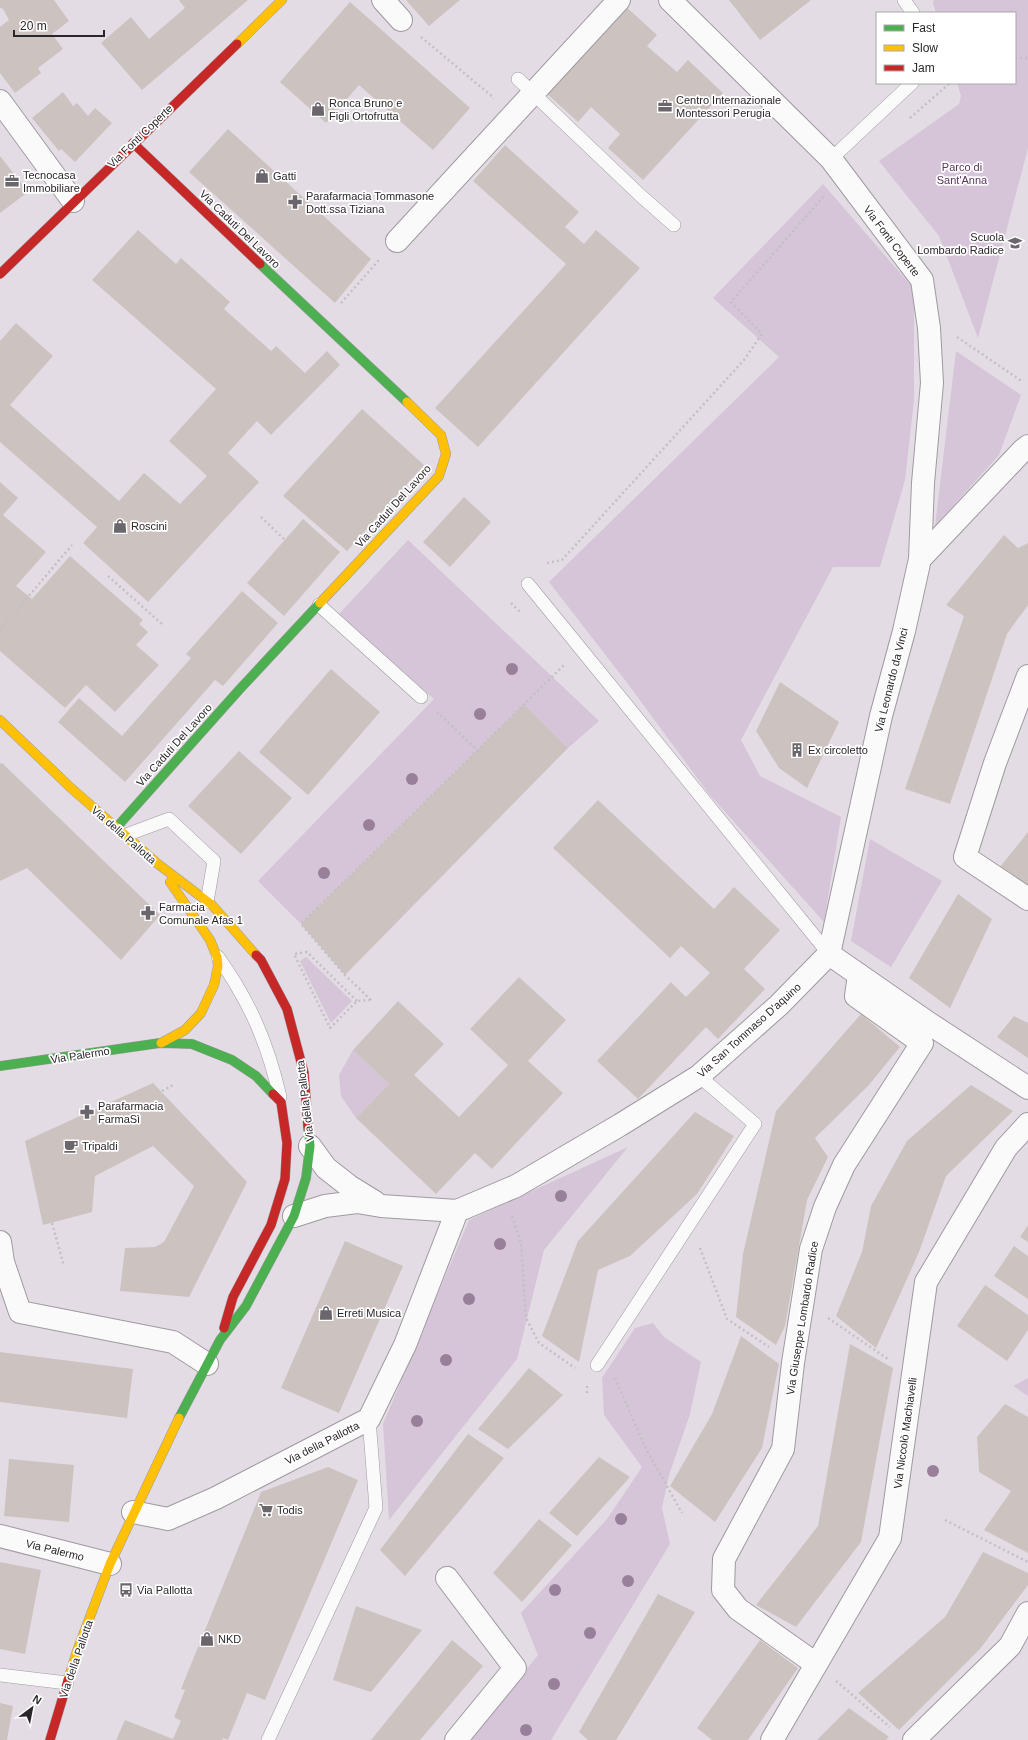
<svg xmlns="http://www.w3.org/2000/svg" width="1028" height="1740" font-family="Helvetica,sans-serif">
<rect width="100%" height="100%" fill="#e3dce4"/>
<g fill="#d6c4d8">
<polygon points="934,0 1028,0 1028,148 978,338 939,236 879,161 959,104 961,96 957,83 1015,83 1015,13 936,13 933,3"/>
<polygon points="823,184 914,289 914,400 905,480 880,567 833,567 741,740 760,776 841,817 824,922 709,794 628,684 549,582 779,357 713,298"/>
<polygon points="956,351 1021,395 999,455 935,526"/>
<polygon points="408,540 599,721 568,748 524,704 301,924 258,881 434,699 339,614"/>
<polygon points="870,839 942,881 891,967 851,941"/>
<polygon points="306,957 352,1001 331,1023 300,961"/>
<polygon points="353,1050 389,1084 356,1118 341,1096 339,1075"/>
<polygon points="628,1147 544,1250 517,1359 389,1520 383,1424 469,1220"/>
<polygon points="653,1323 664,1337 701,1362 690,1414 669,1475 662,1508 670,1544 551,1740 469,1740 538,1655 521,1613 607,1519 642,1467 604,1415 602,1378 635,1328"/>
<polygon points="1028,1378 1028,1396 1013,1386"/>
</g>
<g fill="#ccc3c0">
<polygon points="0,0 54,0 69,21 52,34 63,49 38,68 41,73 15,93 0,73 0,27 9,20 3,9 0,8"/>
<polygon points="179,0 248,0 142,90 101,43 131,17 149,39 185,8"/>
<polygon points="406,0 460,0 429,26"/>
<polygon points="729,0 811,0 760,40"/>
<polygon points="350,2 470,108 433,150 359,85 326,123 280,82"/>
<polygon points="623,4 657,35 647,46 677,72 688,60 723,93 643,180 608,148 620,134 591,107 578,122 544,91"/>
<polygon points="63,92 73,106 77,103 88,116 95,108 112,123 75,162 61,149 59,151 32,118"/>
<polygon points="228,129 371,259 335,303 189,172"/>
<polygon points="505,145 579,212 565,227 584,244 596,230 640,268 478,447 435,408 566,264 473,181"/>
<polygon points="0,156 28,192 0,213"/>
<polygon points="138,230 176,264 181,258 230,302 224,309 271,351 276,346 305,373 327,351 340,365 271,435 257,421 228,453 259,482 148,602 83,543 97,527 0,442 0,341 16,323 53,356 10,405 119,501 144,473 180,504 207,476 169,441 216,389 92,280"/>
<polygon points="362,409 424,465 347,551 283,496"/>
<polygon points="0,482 18,498 3,515 46,552 16,586 32,599 70,556 143,620 139,624 148,632 136,645 159,665 115,712 86,685 65,708 0,651"/>
<polygon points="464,497 491,522 450,567 423,542"/>
<polygon points="303,519 340,552 284,616 247,583"/>
<polygon points="1004,535 1018,548 1028,543 1028,605 1007,634 950,804 905,789 964,616 946,605"/>
<polygon points="242,591 278,623 223,686 215,680 125,782 58,722 79,698 122,736 191,658 186,654"/>
<polygon points="331,669 380,712 308,795 259,752"/>
<polygon points="780,682 839,722 807,788 779,768 756,731"/>
<polygon points="524,704 568,748 345,975 301,924"/>
<polygon points="239,751 292,798 241,854 188,806"/>
<polygon points="2,763 160,915 121,960 27,868 0,881 0,764"/>
<polygon points="598,800 714,909 734,887 780,930 744,969 765,989 718,1039 706,1027 638,1099 597,1061 671,982 686,997 710,973 681,946 670,958 553,848"/>
<polygon points="1028,832 1028,891 1000,867"/>
<polygon points="958,894 992,919 950,1008 909,978"/>
<polygon points="519,977 566,1020 528,1061 563,1093 492,1169 475,1153 436,1194 356,1118 389,1084 353,1050 398,1001 444,1044 414,1075 459,1117 508,1065 470,1029"/>
<polygon points="861,1014 900,1047 868,1086 815,1138 828,1157 807,1200 785,1326 776,1345 736,1317 743,1254 776,1111"/>
<polygon points="1014,1016 1028,1023 1028,1058 997,1037"/>
<polygon points="153,1083 247,1182 189,1297 120,1291 125,1248 155,1247 164,1242 194,1186 153,1146 95,1176 92,1212 43,1225 25,1141"/>
<polygon points="971,1085 1013,1111 946,1176 919,1252 876,1348 836,1316 862,1252 871,1206 907,1141"/>
<polygon points="695,1112 734,1136 697,1194 630,1256 598,1270 579,1362 542,1336 578,1241"/>
<polygon points="1028,1225 1028,1242 1020,1237"/>
<polygon points="345,1241 403,1266 339,1413 281,1388"/>
<polygon points="1014,1246 1028,1256 1028,1299 994,1276"/>
<polygon points="985,1285 1028,1315 1028,1330 1007,1361 957,1326"/>
<polygon points="741,1336 779,1364 762,1448 715,1522 670,1486 712,1414"/>
<polygon points="850,1344 893,1368 861,1542 796,1627 756,1605 818,1526"/>
<polygon points="0,1352 133,1369 127,1418 0,1402"/>
<polygon points="529,1368 563,1395 508,1449 478,1429"/>
<polygon points="1005,1404 1028,1417 1028,1553 984,1530 1011,1491 979,1472 977,1437"/>
<polygon points="468,1434 504,1458 405,1576 380,1550"/>
<polygon points="599,1457 630,1477 577,1536 549,1513"/>
<polygon points="9,1459 74,1465 69,1522 4,1516"/>
<polygon points="328,1467 358,1480 265,1700 247,1693 228,1740 223,1738 222,1740 116,1740 125,1720 173,1739 181,1721 174,1717 185,1690 181,1689 261,1492"/>
<polygon points="539,1519 572,1545 522,1602 493,1573"/>
<polygon points="983,1552 1028,1573 1028,1585 980,1649 899,1730 858,1693 945,1617"/>
<polygon points="0,1562 41,1570 25,1654 0,1649"/>
<polygon points="658,1594 695,1612 616,1740 588,1740 579,1732"/>
<polygon points="356,1606 422,1630 371,1692 333,1680"/>
<polygon points="452,1640 483,1666 420,1740 371,1740"/>
<polygon points="760,1640 798,1668 748,1740 712,1740 697,1728"/>
<polygon points="0,1703 13,1706 7,1740 0,1740"/>
<polygon points="849,1708 889,1737 886,1740 817,1740"/>
</g>
<g fill="none" stroke-linecap="round" stroke-linejoin="round">
<defs>
<g id="lane">
<polyline points="904,0 913,13"/>
<polyline points="518,79 641,196 674,225"/>
<polyline points="831,159 912,83"/>
<polyline points="528,584 829,954"/>
<polyline points="319,605 421,697"/>
<polyline points="126,835 169,819 214,861 207,902"/>
<path d="M218,957C250,1002 268,1044 280,1097"/>
<polyline points="597,1365 755,1124 699,1076"/>
<polyline points="0,1675 67,1683"/>
<polyline points="268,1740 376,1508 369,1419"/>
</g>
<g id="street">
<polyline points="383,0 401,20"/>
<polyline points="670,0 831,159 922,280 929,328 932,383 923,483 920,559"/>
<polyline points="0,101 73,201"/>
<polyline points="397,241 619,0"/>
<polyline points="1028,676 995,763 965,857 1028,899"/>
<polyline points="829,954 881,716 904,631 920,559 1023,450 1028,446"/>
<polyline points="829,954 930,1024 1028,1088"/>
<polyline points="310,1146 326,1168 349,1186 375,1202"/>
<polyline points="294,1216 325,1206 357,1202 381,1206 457,1211 516,1186 620,1125 699,1076 779,1005 829,954"/>
<polyline points="0,1242 3,1262 20,1312 173,1342 207,1364"/>
<polyline points="133,1512 168,1519 216,1498 369,1419 405,1345 457,1211"/>
<polyline points="0,1536 110,1564"/>
<polyline points="447,1578 515,1668 456,1740"/>
<polyline points="816,1664 738,1609 723,1590 724,1559 783,1449 793,1363 811,1249 825,1207 844,1165 922,1043 856,996 859,975"/>
<polyline points="772,1740 890,1538 926,1282 1006,1148 1028,1124"/>
<polyline points="914,1740 1010,1646 1028,1613"/>
</g>
<g id="fast">
<polyline points="260,264 407,402"/>
<polyline points="116,828 239,690 320,603"/>
<polyline points="0,1066 160,1043 192,1044 232,1060 256,1076 273,1094"/>
<polyline points="179,1418 220,1340 246,1306 294,1216 306,1178 310,1146 308,1127"/>
</g>
<g id="slow">
<polyline points="237,44 282,0"/>
<polyline points="320,603 439,476 446,454 441,435 407,402"/>
<polyline points="0,720 71,788 158,864 212,905 256,955"/>
<polyline points="161,1043 185,1030 201,1013 214,985 218,966 217,957 210,940 170,882"/>
<polyline points="68,1680 77,1651 110,1564 179,1418"/>
</g>
<g id="jam">
<polyline points="133,143 260,264"/>
<polyline points="0,274 237,44"/>
<polyline points="256,955 261,960 287,1009 304,1073 308,1127"/>
<polyline points="224,1328 233,1297 271,1225 285,1179 287,1143 281,1102 273,1094"/>
<polyline points="50,1740 68,1680"/>
</g>
</defs>
<use href="#lane" stroke="#9f9aa0" stroke-width="14"/>
<use href="#street" stroke="#9f9aa0" stroke-width="24"/>
<use href="#fast" stroke="#9f9aa0" stroke-width="10"/>
<use href="#slow" stroke="#9f9aa0" stroke-width="10"/>
<use href="#jam" stroke="#9f9aa0" stroke-width="10"/>
<g stroke="#c2c0c3" stroke-width="2.5" stroke-dasharray="2 3" stroke-linecap="butt">
<polyline points="421,37 494,98"/>
<polyline points="1015,58 1028,58"/>
<polyline points="910,118 950,83"/>
<polyline points="341,303 379,260"/>
<polyline points="957,337 1023,382"/>
<polyline points="261,517 284,539"/>
<polyline points="547,563 562,560 744,360 762,334 731,302 825,195"/>
<polyline points="108,576 162,624"/>
<polyline points="511,603 521,613"/>
<polyline points="0,630 72,545"/>
<polyline points="437,712 477,750"/>
<polyline points="371,1000 345,975 301,924 564,665"/>
<polyline points="357,1001 307,952 294,954 330,1028 357,1001 370,1000"/>
<polyline points="162,1091 175,1084"/>
<polyline points="512,1216 521,1243 526,1318 539,1343 575,1368"/>
<polyline points="52,1223 64,1266"/>
<polyline points="700,1248 727,1319 769,1347"/>
<polyline points="828,1318 888,1359"/>
<polyline points="615,1378 646,1449 682,1513"/>
<polyline points="587,1393 587,1383"/>
<polyline points="945,1520 1028,1562"/>
<polyline points="836,1681 890,1727"/>
</g>
<use href="#lane" stroke="#fbfafb" stroke-width="13"/>
<use href="#street" stroke="#fbfafb" stroke-width="22"/>
<use href="#fast" stroke="#4caf50" stroke-width="9"/>
<use href="#slow" stroke="#ffc107" stroke-width="9"/>
<use href="#jam" stroke="#c62828" stroke-width="9"/>
</g>
<g fill="#98809b">
<circle cx="512" cy="669" r="6"/>
<circle cx="480" cy="714" r="6"/>
<circle cx="412" cy="779" r="6"/>
<circle cx="369" cy="825" r="6"/>
<circle cx="324" cy="873" r="6"/>
<circle cx="561" cy="1196" r="6"/>
<circle cx="500" cy="1244" r="6"/>
<circle cx="469" cy="1299" r="6"/>
<circle cx="446" cy="1360" r="6"/>
<circle cx="417" cy="1421" r="6"/>
<circle cx="933" cy="1471" r="6"/>
<circle cx="621" cy="1519" r="6"/>
<circle cx="628" cy="1581" r="6"/>
<circle cx="555" cy="1590" r="6"/>
<circle cx="590" cy="1633" r="6"/>
<circle cx="554" cy="1684" r="6"/>
<circle cx="526" cy="1730" r="6"/>
</g>
<defs>
<symbol id="office-bare" viewBox="-9 -9 18 18"><path d="M-6-3h4V-5.5h4V-3h4V5H-6ZM-1-4.5V-3h2v-1.5ZM-6 0V1H6V0Z" fill="#6b666c" stroke="#fff" stroke-width="2.5" paint-order="stroke"/></symbol>
<symbol id="shop-bare" viewBox="-9 -9 18 18"><path d="M-5-2.5h2.3a2.7 3.5 0 0 1 5.4 0H5L5.5 6h-11ZM-1.5-2.5h3a1.5 2.3 0 0 0-3 0Z" fill="#6b666c" stroke="#fff" stroke-width="2.5" paint-order="stroke"/></symbol>
<symbol id="pharmacy-bare" viewBox="-9 -9 18 18"><path d="M-2-6h4v4h4v4h-4v4h-4v-4h-4v-4h4Z" fill="#6b666c" stroke="#fff" stroke-width="2.5" paint-order="stroke"/></symbol>
<symbol id="school-bare" viewBox="-9 -9 18 18"><path d="M0-5L7-2L0 1L-7-2ZM-4 1L0 2.5L4 1V4Q0 6-4 4Z" fill="#6b666c" stroke="#fff" stroke-width="2.5" paint-order="stroke"/></symbol>
<symbol id="building-bare" viewBox="-9 -9 18 18"><path d="M-4-6H4V6H1V3H-1V6H-4ZM-2.5-4.3h1.7v1.8h-1.7ZM.8-4.3h1.7v1.8H.8ZM-2.5-1h1.7V.8h-1.7ZM.8-1h1.7V.8H.8Z" fill="#6b666c" stroke="#fff" stroke-width="2.5" paint-order="stroke"/></symbol>
<symbol id="cafe-bare" viewBox="-9 -9 18 18"><path d="M-5.5-4.5H6V0H3Q3 3.5 0 3.5H-2.5Q-5.5 3.5-5.5 0ZM3-3.2v2h1.7v-2ZM-6 4.5H4V6H-6Z" fill="#6b666c" stroke="#fff" stroke-width="2.5" paint-order="stroke"/></symbol>
<symbol id="supermarket-bare" viewBox="-9 -9 18 18"><path d="M-6-5.5h2.5l.6 2H6L4.5 2H-2.5L-4.4-4H-6ZM-1.5 3.2a1.3 1.3 0 1 0 .1 0ZM3 3.2a1.3 1.3 0 1 0 .1 0Z" fill="#6b666c" stroke="#fff" stroke-width="2.5" paint-order="stroke"/></symbol>
<symbol id="bus-bare" viewBox="-9 -9 18 18"><path d="M-5-6H5V4H4V6H2V4H-2V6H-4V4H-5ZM-3.5-4V0h7V-4ZM-3.5 1.2v1.5H-2V1.2ZM2 1.2v1.5H3.5V1.2Z" fill="#6b666c" stroke="#fff" stroke-width="2.5" paint-order="stroke"/></symbol>
</defs>
<g fill-rule="evenodd">
<use href="#office-bare" x="655" y="96" width="20" height="20"/>
<use href="#shop-bare" x="308" y="99" width="20" height="20"/>
<use href="#shop-bare" x="252" y="166" width="20" height="20"/>
<use href="#office-bare" x="2" y="171" width="20" height="20"/>
<use href="#pharmacy-bare" x="285" y="192" width="20" height="20"/>
<use href="#school-bare" x="1005" y="233" width="20" height="20"/>
<use href="#shop-bare" x="110" y="516" width="20" height="20"/>
<use href="#building-bare" x="787" y="740" width="20" height="20"/>
<use href="#pharmacy-bare" x="138" y="903" width="20" height="20"/>
<use href="#pharmacy-bare" x="77" y="1102" width="20" height="20"/>
<use href="#cafe-bare" x="61" y="1136" width="20" height="20"/>
<use href="#shop-bare" x="316" y="1303" width="20" height="20"/>
<use href="#supermarket-bare" x="256" y="1500" width="20" height="20"/>
<use href="#bus-bare" x="116" y="1580" width="20" height="20"/>
<use href="#shop-bare" x="197" y="1629" width="20" height="20"/>
</g>
<g text-anchor="middle" dominant-baseline="central" stroke-width="3.5" stroke-linejoin="round" paint-order="stroke">
<g font-size="11" fill="#2b262b" stroke="#fff" text-anchor="start">
<text x="676" y="100">Centro Internazionale<tspan x="676" dy="13">Montessori Perugia</tspan></text>
<text x="329" y="103">Ronca Bruno e<tspan x="329" dy="13">Figli Ortofrutta</tspan></text>
<text x="23" y="175">Tecnocasa<tspan x="23" dy="13">Immobiliare</tspan></text>
<text x="273" y="176">Gatti</text>
<text x="306" y="196">Parafarmacia Tommasone<tspan x="306" dy="13">Dott.ssa Tiziana</tspan></text>
<text x="1004" y="237" text-anchor="end">Scuola<tspan x="1004" dy="13">Lombardo Radice</tspan></text>
<text x="131" y="526">Roscini</text>
<text x="808" y="750">Ex circoletto</text>
<text x="159" y="907">Farmacia<tspan x="159" dy="13">Comunale Afas 1</tspan></text>
<text x="98" y="1106">Parafarmacia<tspan x="98" dy="13">FarmaSì</tspan></text>
<text x="82" y="1146">Tripaldi</text>
<text x="337" y="1313">Erreti Musica</text>
<text x="277" y="1510">Todis</text>
<text x="137" y="1590">Via Pallotta</text>
<text x="218" y="1639">NKD</text>
</g>
<g font-size="11" fill="#2b262b" stroke="#fff">
<text transform="translate(140 136) rotate(-44)">Via Fonti Coperte</text>
<text transform="translate(240 229) rotate(44)">Via Caduti Del Lavoro</text>
<text transform="translate(892 241) rotate(53)">Via Fonti Coperte</text>
<text transform="translate(393 506) rotate(-48)">Via Caduti Del Lavoro</text>
<text transform="translate(891 680) rotate(-76)">Via Leonardo da Vinci</text>
<text transform="translate(174 745) rotate(-48)">Via Caduti Del Lavoro</text>
<text transform="translate(124 835) rotate(41)">Via della Pallotta</text>
<text transform="translate(749 1030) rotate(-42)">Via San Tommaso D'aquino</text>
<text transform="translate(80 1055) rotate(-9)">Via Palermo</text>
<text transform="translate(305 1101) rotate(-97)">Via della Pallotta</text>
<text transform="translate(802 1318) rotate(-81)">Via Giuseppe Lombardo Radice</text>
<text transform="translate(905 1433) rotate(-82)">Via Niccolò Machiavelli</text>
<text transform="translate(322 1443) rotate(-27)">Via della Pallotta</text>
<text transform="translate(55 1550) rotate(14)">Via Palermo</text>
<text transform="translate(76 1659) rotate(-71)">Via della Pallotta</text>
</g>
<g font-size="11" fill="#5b3460" stroke="#fff">
<text x="962" y="167">Parco di<tspan x="962" dy="13">Sant'Anna</tspan></text>
</g>
</g>
<rect x="876" y="12" width="140" height="72" fill="#ffffff" stroke="#aaa8aa"/>
<rect x="884" y="25" width="20" height="6" fill="#4caf50" stroke="#aaa8aa"/>
<text x="912" y="32" font-size="12" fill="#2b262b">Fast</text>
<rect x="884" y="45" width="20" height="6" fill="#ffc107" stroke="#aaa8aa"/>
<text x="912" y="52" font-size="12" fill="#2b262b">Slow</text>
<rect x="884" y="65" width="20" height="6" fill="#c62828" stroke="#aaa8aa"/>
<text x="912" y="72" font-size="12" fill="#2b262b">Jam</text>
<g transform="translate(32 1708) rotate(32)" stroke="#ffffff" stroke-width="3" paint-order="stroke">
<path d="M0-3L7 15L0 10L-7 15Z" fill="#2b262b"/>
<text y="-6" font-size="11" font-weight="bold" text-anchor="middle" fill="#2b262b">N</text>
</g>
<path d="M14 30v6h90v-6" fill="none" stroke="#2b262b" stroke-width="2"/>
<text x="20" y="30" font-size="12" fill="#2b262b" stroke="#ffffff" stroke-width="3" paint-order="stroke">20 m</text>
</svg>
